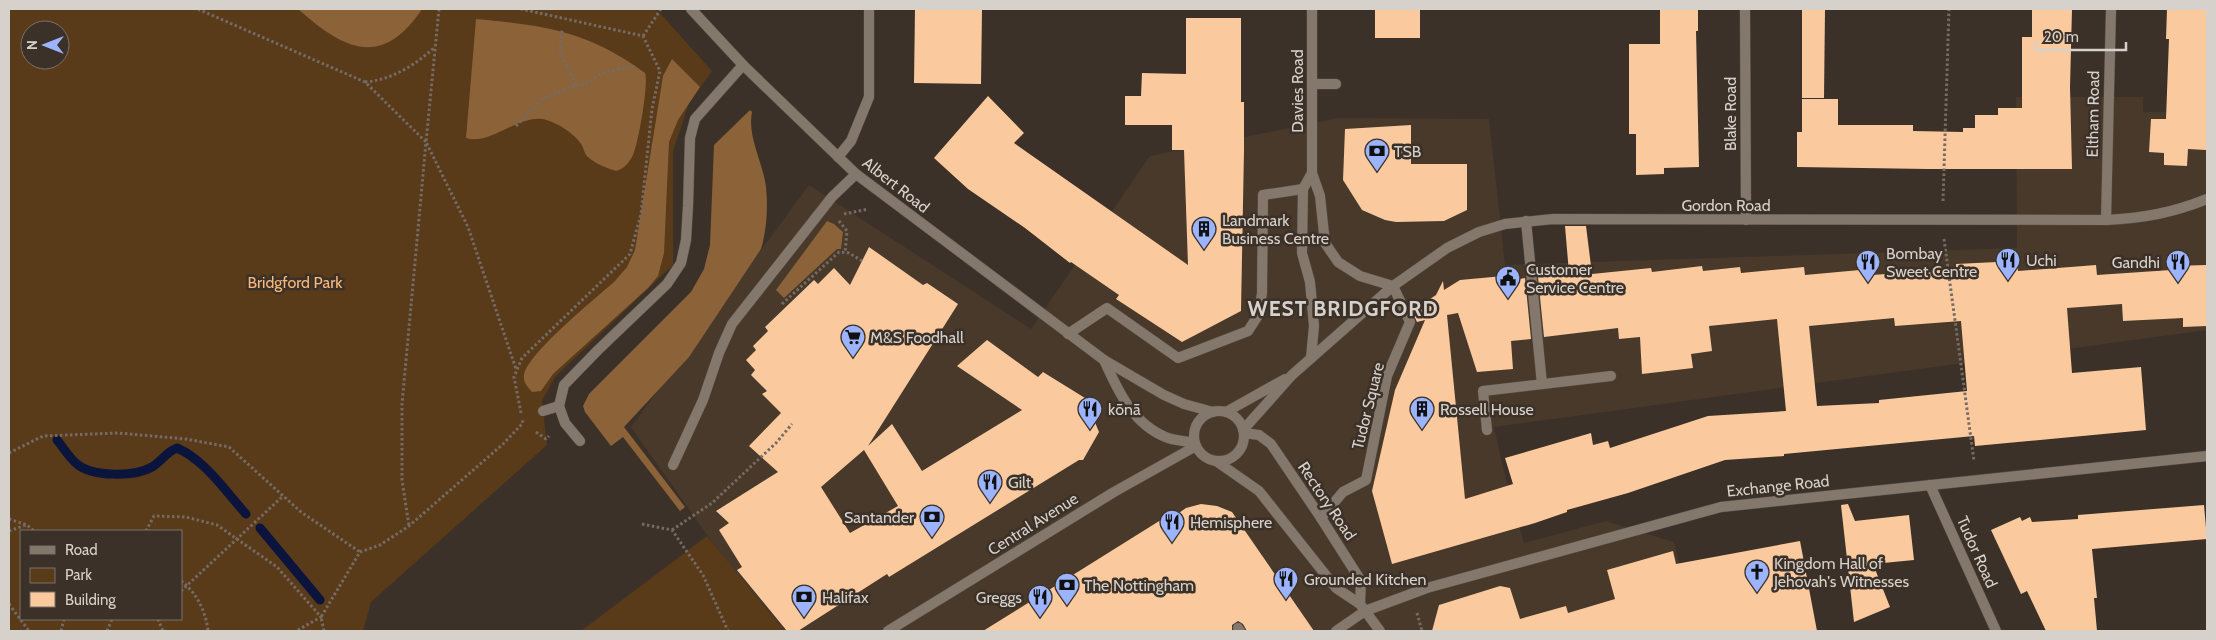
<svg xmlns="http://www.w3.org/2000/svg" width="2216" height="640" font-family="Cabin,sans-serif">
<rect width="100%" height="100%" fill="#3c3128"/>
<polygon fill="#48392a" points="2016,97 2143,97 2143,112 2207,113 2207,330 1494,427 1503,468 1524,543 1606,521 1673,542 1675,545 1688,606 1662,616 1666,631 775,631 631,427 809,185 1031,329 1150,156 1339,118 1489,119 1505,265 2017,248"/>
<g fill="#593a19" fill-rule="evenodd">
<path d="M9,9H653L658,11L712,71L689,103L673,151V265L555,377L542,401L547,445L371,602L363,631H9ZM30,30H60V60H30ZM21,531H181V619H21Z"/>
<polygon points="707,536 784,631 581,631"/>
</g>
<g fill="#8c6238">
<path d="M298,9H422C382,69 344,50 298,9Z"/>
<path d="M476,19C543,25 589,31 645,73C649,83 638,145 633,155C629,163 624,169 616,171C606,168 596,164 588,157C584,154 584,148 581,144C574,133 556,122 543,119C518,115 489,146 466,138Z"/>
<path d="M672,59L700,87L678,120L669,142L664,253L658,276L648,288L553,374L541,391L532,392C528,387 523,383 524,375C527,354 596,298 615,281L627,267L635,250L663,76Z"/>
<path d="M750,110L752,112C747,137 763,162 766,187C768,206 767,230 761,249L689,357L624,427L685,507L680,511L623,437L611,446L585,412L583,406L589,394L691,292L704,269L710,245L714,145Z"/>
<polygon points="827,221 834,224 843,232 841,249 837,249 784,298 776,290"/>
</g>
<g fill="none" stroke-linecap="round" stroke-linejoin="round">
<g stroke="#0b143c" stroke-width="9">
<path d="M57,440C63,447 69,458 77,464C92,477 135,477 152,467C162,461 166,452 177,448C205,460 226,492 246,514"/>
<polyline points="260,528 320,600"/>
</g>
</g>
<g fill="#faca9e" fill-rule="evenodd">
<polygon points="915,9 982,9 981,84 914,83"/>
<polygon points="1375,9 1420,10 1420,38 1375,38"/>
<polygon points="1660,9 1698,9 1698,31 1696,31 1699,167 1664,168 1664,174 1636,175 1636,134 1629,134 1629,44 1660,44"/>
<polygon points="1802,9 1825,9 1824,98 1802,98"/>
<polygon points="2032,9 2072,9 2070,87 2072,169 1928,169 1797,167 1797,132 1802,132 1802,99 1838,99 1838,125 1913,125 1913,131 1963,132 1963,128 1975,128 1975,115 1998,115 1998,108 2022,108 2022,37 2032,37"/>
<polygon points="2167,9 2207,9 2206,150 2188,149 2187,166 2164,165 2164,153 2149,152 2151,119 2166,119 2169,39 2166,39"/>
<polygon points="1186,18 1241,18 1241,102 1244,102 1244,150 1241,311 1182,342 1116,299 1119,295 1071,262 1070,263 1025,228 968,189 934,158 988,96 1024,133 1014,143 1188,265 1184,150 1172,150 1172,125 1125,125 1125,96 1141,96 1142,73 1186,74"/>
<polygon points="1411,125 1411,164 1467,164 1467,210 1444,221 1396,222 1385,220 1362,210 1343,180 1345,129"/>
<path d="M1565,226H1586L1592,274L1651,268L1652,272L1702,266L1703,271L1740,267L1741,273L1804,267L1805,275L1871,269L1872,275L1956,269V264L2017,261L2018,271L2096,265L2097,275L2171,270V266L2207,265V326L2183,327V318L2123,321L2122,304L2067,308L2072,373L2141,367L2146,430L1975,446L1974,436L1784,454V456L1725,460L1628,493L1567,510V512L1535,523L1392,564L1372,491L1395,390L1425,320L1417,322L1412,311L1436,295L1443,281L1444,290L1460,280L1514,275V280L1525,278L1531,339L1511,341L1513,369L1477,372L1458,313L1447,315L1465,499L1513,484L1505,458L1591,433L1593,445L1608,441L1610,448L1708,416L1786,411L1777,319L1709,326L1712,351L1691,354L1693,368L1642,374L1640,337L1619,339L1618,328L1544,337L1538,277L1569,273ZM1894,318L1895,326L1961,321L1967,391L1879,400V403L1817,406L1809,326Z"/>
<path d="M869,247L923,285L927,283L958,304L868,446L892,424L922,471L1022,410L957,366L987,340L1038,377L1043,372L1085,398L1099,432L1083,460H1079L889,577L887,574L798,631H787L737,570L742,567L719,530L729,523L716,511L778,472L749,446L781,413L762,394L767,391L751,375L755,370L746,360L756,350L753,346L768,331L765,327L814,280L818,284L834,268L850,285ZM864,450L898,506L850,533L821,487Z"/>
<polygon points="1201,504 1217,506 1232,512 1314,631 1247,631 1243,624 1238,621 1232,625 1232,631 983,631 1164,518 1166,522 1186,508"/>
<polygon points="1848,504 1855,521 1909,515 1914,560 1873,564 1890,607 1854,622 1841,505"/>
<polygon points="2204,505 2207,539 2092,549 2097,598 2094,598 2097,631 2046,631 2027,591 2021,594 1991,530 2020,517 2022,521 2030,517 2032,522 2078,519 2078,515"/>
<polygon points="1800,541 1817,631 1432,631 1439,605 1500,586 1510,588 1520,619 1566,606 1568,613 1615,599 1607,570 1673,551 1676,564"/>
</g>
<g fill="none" stroke-linecap="round" stroke-linejoin="round">
<defs>
<g id="service">
<polyline points="1312,84 1336,84"/>
<polyline points="1526,221 1542,384"/>
<polyline points="1068,334 1107,308 1178,358 1248,331 1259,314 1262,293 1263,195 1303,189"/>
<polyline points="543,411 559,406"/>
<polyline points="1487,430 1483,391 1611,376"/>
<polyline points="580,441 565,423 559,406 564,385 598,350 667,284 681,263 686,240 688,206 690,138 695,119 743,65"/>
<polyline points="673,465 703,400 719,353 732,324 832,197 856,174"/>
<polyline points="1321,518 1343,492 1366,480 1387,376 1410,322 1393,286"/>
<polyline points="1238,628 1240,631"/>
<polyline points="1336,631 1365,611"/>
</g>
<g id="minor">
<polyline points="691,9 743,65 856,174 1104,360 1164,395 1184,404 1213,412"/>
<polyline points="1745,9 1746,220"/>
<polyline points="838,157 851,141 869,97 869,9"/>
<polyline points="2106,220 2111,9"/>
<path d="M1104,360C1118,391 1133,425 1168,438C1177,441 1187,441 1195,443"/>
<polyline points="1930,485 1996,631"/>
<polyline points="1365,611 1427,588 1721,507 2207,456"/>
<polyline points="888,631 1114,492 1196,446"/>
</g>
<g id="tertiary">
<polyline points="1312,9 1312,173 1320,196 1325,243 1338,262 1360,276 1393,286"/>
<polyline points="1311,358 1314,326 1310,282 1302,253 1303,189 1312,173"/>
<circle cx="1219" cy="436" r="25"/>
<polyline points="1226,412 1285,379"/>
<path d="M1243,430L1292,375L1393,286L1447,248L1479,232L1505,224L1553,219L2106,220C2144,218 2172,213 2207,199"/>
<polyline points="1244,433 1259,435 1271,444 1321,518 1361,581 1360,604"/>
<polyline points="1216,461 1259,491 1336,588 1360,604 1380,631"/>
</g>
</defs>
<use href="#service" stroke="#554d44" stroke-width="11"/>
<use href="#minor" stroke="#554d44" stroke-width="11"/>
<use href="#tertiary" stroke="#554d44" stroke-width="11"/>
<g stroke="#756b64" stroke-width="3" stroke-dasharray="2.5 2.5" stroke-linecap="butt">
<polyline points="198,9 365,82 426,142 402,404 402,480 409,526"/>
<polyline points="439,9 426,142 468,227 516,369"/>
<polyline points="643,36 661,9"/>
<path d="M365,82C392,80 415,65 435,47"/>
<polyline points="576,85 585,84 602,73 635,66"/>
<polyline points="516,126 542,99 576,85 560,52 562,30"/>
<polyline points="1943,201 1949,9"/>
<polyline points="844,214 868,209"/>
<polyline points="839,221 847,231 845,253"/>
<polyline points="1944,239 1974,461"/>
<polyline points="782,304 839,252 849,253 862,261"/>
<polyline points="521,413 514,377 522,358 630,254 641,214 652,109 660,71 643,36 521,9"/>
<polyline points="536,432 546,439 549,436"/>
<polyline points="9,453 43,436 118,433 186,439 229,447 301,512 360,552"/>
<polyline points="9,519 27,525 34,531"/>
<polyline points="642,524 672,530 703,575 728,631"/>
<polyline points="672,530 712,503 776,443 792,424"/>
<polyline points="9,531 26,525"/>
<polyline points="146,531 154,516 186,517 217,525 277,567 321,617 296,631"/>
<path d="M181,581C197,593 206,612 208,631"/>
<polyline points="181,591 283,496"/>
<polyline points="9,604 29,631"/>
<polyline points="1417,613 1422,631"/>
<polyline points="158,619 163,631"/>
<polyline points="61,631 64,619"/>
<polyline points="107,631 112,619"/>
<polyline points="324,631 321,617 360,552 380,545 409,526 502,445 523,423 522,419"/>
</g>
<use href="#service" stroke="#84786d" stroke-width="10"/>
<use href="#minor" stroke="#84786d" stroke-width="10"/>
<use href="#tertiary" stroke="#84786d" stroke-width="10"/>
</g>
<defs>
<symbol id="bank-pin" viewBox="-11 -11 22 30"><path d="M0 17L-7.5 6A9.5 9.5 0 1 1 7.5 6Z" fill="#9bb4fd" stroke="#3c3128"/><path d="M-6-4H6V4H-6ZM0-2.3a2.3 2.3 0 1 0 0 4.6a2.3 2.3 0 1 0 0-4.6Z" fill="#111"/></symbol>
<symbol id="building-pin" viewBox="-11 -11 22 30"><path d="M0 17L-7.5 6A9.5 9.5 0 1 1 7.5 6Z" fill="#9bb4fd" stroke="#3c3128"/><path d="M-4-6H4V6H1V3H-1V6H-4ZM-2.5-4.3h1.7v1.8h-1.7ZM.8-4.3h1.7v1.8H.8ZM-2.5-1h1.7V.8h-1.7ZM.8-1h1.7V.8H.8Z" fill="#111"/></symbol>
<symbol id="restaurant-pin" viewBox="-11 -11 22 30"><path d="M0 17L-7.5 6A9.5 9.5 0 1 1 7.5 6Z" fill="#9bb4fd" stroke="#3c3128"/><path d="M-5-6h1v4h1v-4h1v4h1v-4h1v5L-1.5 .5V6h-2V.5L-5-1ZM5-6V6H3V1.5H1.5Q1.5-4 5-6Z" fill="#111"/></symbol>
<symbol id="civic-pin" viewBox="-11 -11 22 30"><path d="M0 17L-7.5 6A9.5 9.5 0 1 1 7.5 6Z" fill="#9bb4fd" stroke="#3c3128"/><path d="M-.6-6.5H3V-4.5H.6V-3L4-1V1h2V6H-6V1h2V-1L-.6-3ZM-1.2 2.5V6h2.4V2.5Z" fill="#111"/></symbol>
<symbol id="supermarket-pin" viewBox="-11 -11 22 30"><path d="M0 17L-7.5 6A9.5 9.5 0 1 1 7.5 6Z" fill="#9bb4fd" stroke="#3c3128"/><path d="M-6-5.5h2.5l.6 2H6L4.5 2H-2.5L-4.4-4H-6ZM-1.5 3.2a1.3 1.3 0 1 0 .1 0ZM3 3.2a1.3 1.3 0 1 0 .1 0Z" fill="#111"/></symbol>
<symbol id="church-pin" viewBox="-11 -11 22 30"><path d="M0 17L-7.5 6A9.5 9.5 0 1 1 7.5 6Z" fill="#9bb4fd" stroke="#3c3128"/><path d="M-1.2-6h2.4v3.5h3.3v2.4h-3.3V6h-2.4V-.1h-3.3v-2.4h3.3Z" fill="#111"/></symbol>
</defs>
<g fill-rule="evenodd">
<use href="#bank-pin" x="1363" y="137" width="28" height="38"/>
<use href="#building-pin" x="1190" y="215" width="28" height="38"/>
<use href="#restaurant-pin" x="1994" y="246" width="28" height="38"/>
<use href="#restaurant-pin" x="1854" y="248" width="28" height="38"/>
<use href="#restaurant-pin" x="2164" y="248" width="28" height="38"/>
<use href="#civic-pin" x="1494" y="264" width="28" height="38"/>
<use href="#supermarket-pin" x="839" y="323" width="28" height="38"/>
<use href="#restaurant-pin" x="1076" y="395" width="28" height="38"/>
<use href="#building-pin" x="1408" y="395" width="28" height="38"/>
<use href="#restaurant-pin" x="976" y="468" width="28" height="38"/>
<use href="#bank-pin" x="918" y="503" width="28" height="38"/>
<use href="#restaurant-pin" x="1158" y="508" width="28" height="38"/>
<use href="#church-pin" x="1743" y="558" width="28" height="38"/>
<use href="#restaurant-pin" x="1272" y="565" width="28" height="38"/>
<use href="#bank-pin" x="1053" y="571" width="28" height="38"/>
<use href="#bank-pin" x="790" y="583" width="28" height="38"/>
<use href="#restaurant-pin" x="1026" y="583" width="28" height="38"/>
</g>
<g text-anchor="middle" dominant-baseline="central" stroke-width="5" stroke-linejoin="round" paint-order="stroke">
<g font-size="16" fill="#d7d1cb" stroke="#3c3128">
<text transform="translate(1297 91) rotate(-90)">Davies Road</text>
<text transform="translate(1730 114) rotate(-90)">Blake Road</text>
<text transform="translate(2093 114) rotate(-89)">Eltham Road</text>
<text transform="translate(896 185) rotate(38)">Albert Road</text>
<text x="1726" y="205">Gordon Road</text>
<text transform="translate(1368 406) rotate(-76)">Tudor Square</text>
<text transform="translate(1778 486) rotate(-6)">Exchange Road</text>
<text transform="translate(1327 501) rotate(56)">Rectory Road</text>
<text transform="translate(1033 524) rotate(-32)">Central Avenue</text>
<text transform="translate(1977 552) rotate(66)">Tudor Road</text>
</g>
<g font-size="16" fill="#d7d1cb" stroke="#3c3128" text-anchor="start">
<text x="1394" y="151">TSB</text>
<text x="1222" y="220">Landmark<tspan x="1222" dy="18">Business Centre</tspan></text>
<text x="1886" y="253">Bombay<tspan x="1886" dy="18">Sweet Centre</tspan></text>
<text x="2026" y="260">Uchi</text>
<text x="2160" y="262" text-anchor="end">Gandhi</text>
<text x="1526" y="269">Customer<tspan x="1526" dy="18">Service Centre</tspan></text>
<text x="870" y="337">M&amp;S Foodhall</text>
<text x="1108" y="409">kōnā</text>
<text x="1440" y="409">Rossell House</text>
<text x="1008" y="482">Gilt</text>
<text x="914" y="517" text-anchor="end">Santander</text>
<text x="1190" y="522">Hemisphere</text>
<text x="1774" y="563">Kingdom Hall of<tspan x="1774" dy="18">Jehovah's Witnesses</tspan></text>
<text x="1304" y="579">Grounded Kitchen</text>
<text x="1084" y="585">The Nottingham</text>
<text x="822" y="597">Halifax</text>
<text x="1022" y="597" text-anchor="end">Greggs</text>
</g>
<g font-size="16" fill="#f9b97a" stroke="#3c3128">
<text x="295" y="282">Bridgford Park</text>
</g>
<g font-size="21" font-weight="bold" letter-spacing="1" fill="#d7d1cb" stroke="#3c3128">
<text x="1343" y="308">WEST BRIDGFORD</text>
</g>
</g>
<rect width="2216" height="640" fill="none" stroke="#d7d1cb" stroke-width="20"/>
<rect x="20" y="530" width="162" height="90" fill="#3c3128" stroke="#7a7169"/>
<rect x="30" y="546" width="25" height="8" fill="#84786d" stroke="#7a7169"/>
<text x="65" y="555" font-size="15" fill="#d7d1cb">Road</text>
<rect x="30" y="568" width="25" height="15" fill="#593a19" stroke="#7a7169"/>
<text x="65" y="580" font-size="15" fill="#d7d1cb">Park</text>
<rect x="30" y="592" width="25" height="15" fill="#faca9e" stroke="#7a7169"/>
<text x="65" y="605" font-size="15" fill="#d7d1cb">Building</text>
<g transform="translate(45 45) rotate(270)"><circle r="24" fill="#3c3128" stroke="#7a7169"/>
<path d="M0-4L9 19L0 12L-9 19Z" fill="#9bb4fd"/>
<text y="-8" font-size="14" font-weight="bold" text-anchor="middle" fill="#d7d1cb">N</text>
</g>
<path d="M2036 42v8h90v-8" fill="none" stroke="#d7d1cb" stroke-width="2.5"/>
<text x="2044" y="42" font-size="15" fill="#d7d1cb" stroke="#3c3128" stroke-width="4" paint-order="stroke">20 m</text>
</svg>
